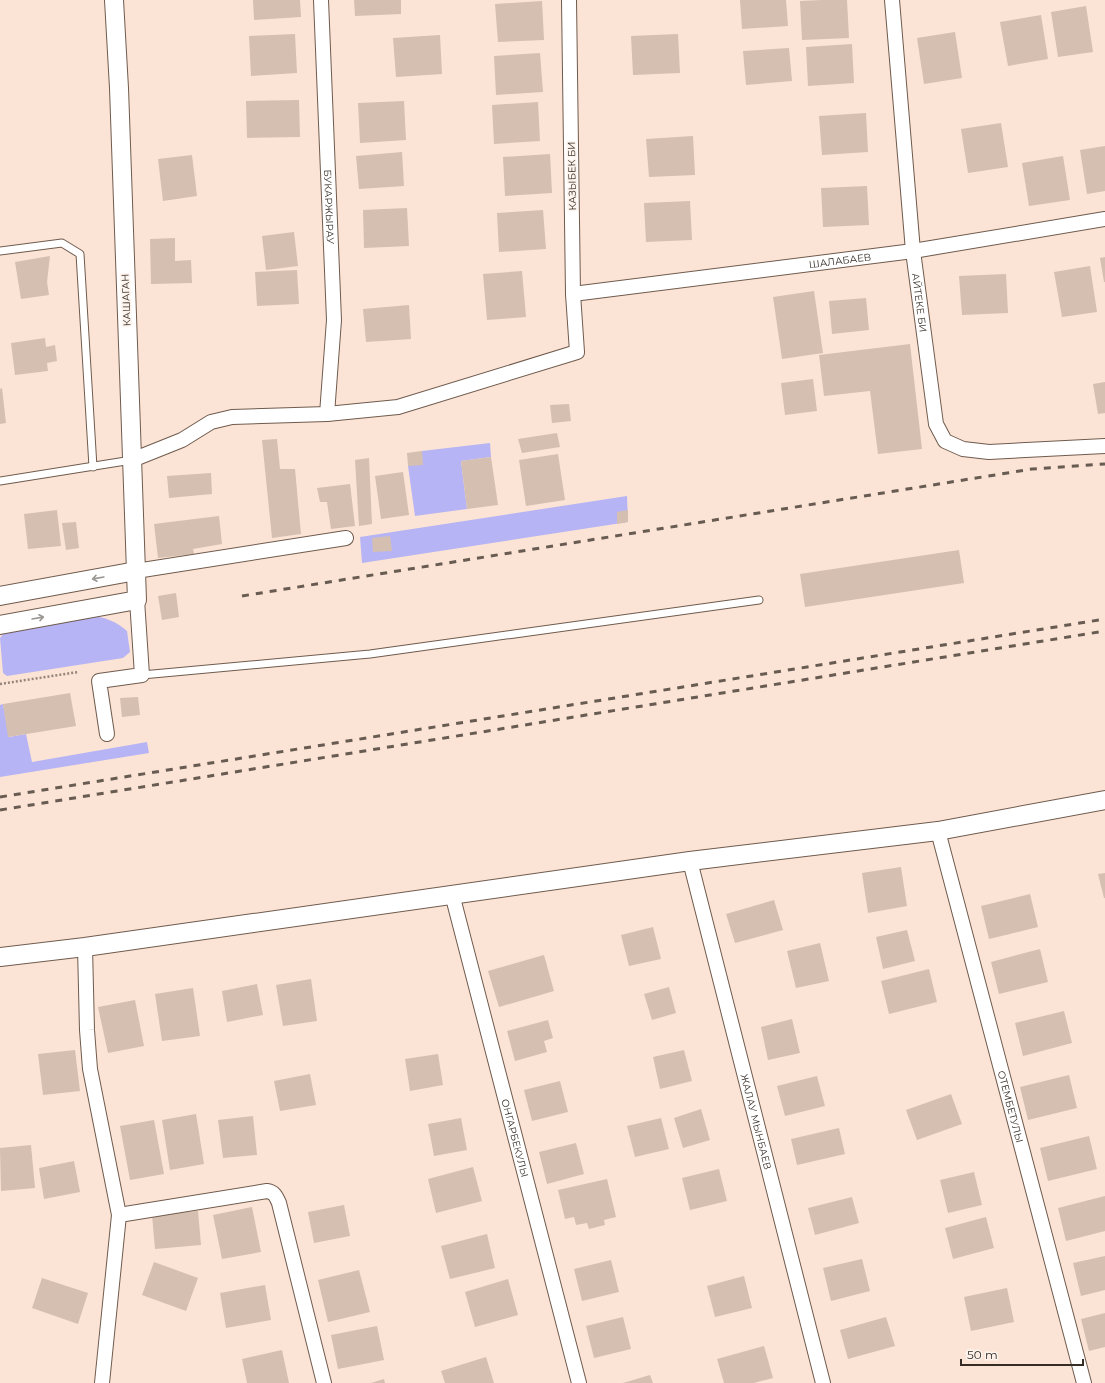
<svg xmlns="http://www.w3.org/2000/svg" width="1105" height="1383" font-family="Montserrat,sans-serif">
<rect width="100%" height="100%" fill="#fbe4d5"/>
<g fill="#b7b4f5">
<polygon points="490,443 491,457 461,461 467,509 415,516 408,466 422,451"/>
<polygon points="627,496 628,522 362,563 360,537"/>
<path d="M96,616C108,619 117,622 127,631L130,652L123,658L7,676L3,673L0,638L4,633Z"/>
<polygon points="3,704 9,737 26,734 32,762 147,742 149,753 0,777 0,705"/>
</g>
<g fill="#d5bfb0">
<polygon points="253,0 300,0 301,17 254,20"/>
<polygon points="354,0 401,0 401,14 355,16"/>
<polygon points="740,0 786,0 788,26 742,29"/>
<polygon points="822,0 847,0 849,38 802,40 800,1"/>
<polygon points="542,1 544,40 498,42 495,4"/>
<polygon points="1086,6 1093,52 1058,57 1051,12"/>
<polygon points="1041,15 1048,59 1008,66 1000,22"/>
<polygon points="955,32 962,78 924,84 917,38"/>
<polygon points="295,34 297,73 251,76 249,36"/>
<polygon points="678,34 680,73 633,75 631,36"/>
<polygon points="440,35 442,74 396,77 393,38"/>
<polygon points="852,44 854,83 808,86 806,47"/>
<polygon points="789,48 792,81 746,85 743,51"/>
<polygon points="540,53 543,92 496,95 494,56"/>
<polygon points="299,100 300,137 247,138 246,101"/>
<polygon points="404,101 406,140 360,143 358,103"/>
<polygon points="538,102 540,141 494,144 492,105"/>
<polygon points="866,113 868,152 822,155 819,116"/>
<polygon points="1001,123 1008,167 968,173 961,129"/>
<polygon points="693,136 695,175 649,177 646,139"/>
<polygon points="1105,146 1105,191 1087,194 1080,150"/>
<polygon points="402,152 404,186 359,189 356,156"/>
<polygon points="550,154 552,193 505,196 503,157"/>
<polygon points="192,155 197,196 163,201 158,159"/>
<polygon points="1063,156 1070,200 1029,206 1022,163"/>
<polygon points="867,186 869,225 823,227 821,188"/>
<polygon points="690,201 692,240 646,242 644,203"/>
<polygon points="407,208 409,246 364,248 363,210"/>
<polygon points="543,210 546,249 499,252 497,213"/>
<polygon points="294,232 298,266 266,270 262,236"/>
<polygon points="175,238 175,261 191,260 192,283 151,284 150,239"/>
<polygon points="50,256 47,282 49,295 21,299 15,262"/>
<polygon points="1105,257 1105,282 1104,282 1100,258"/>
<polygon points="1090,266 1097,312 1062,317 1054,272"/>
<polygon points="297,270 299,304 257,306 255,272"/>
<polygon points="522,271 526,317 487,320 483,274"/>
<polygon points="1006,274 1008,313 962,315 959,276"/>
<polygon points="814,291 823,353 782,359 773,297"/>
<polygon points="866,298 869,330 832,334 829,301"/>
<polygon points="409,305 411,339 366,342 363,309"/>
<polygon points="45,338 46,347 55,345 57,361 47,363 48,371 15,375 11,343"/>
<polygon points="910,344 922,449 878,454 870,391 824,396 819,355"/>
<polygon points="813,379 817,411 785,415 781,383"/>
<polygon points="1105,382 1105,413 1098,414 1093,384"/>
<polygon points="2,388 6,423 0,424 0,389"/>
<polygon points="569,404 571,421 552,423 550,405"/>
<polygon points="557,433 560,447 522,453 518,439"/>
<polygon points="277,439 280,469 295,469 301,534 272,538 262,440"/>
<polygon points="422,451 423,465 408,466 407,453"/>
<polygon points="558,454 565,500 526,506 519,460"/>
<polygon points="491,457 498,505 467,509 461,461"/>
<polygon points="369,458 372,524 359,526 355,460"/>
<polygon points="403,472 409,515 381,519 375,476"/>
<polygon points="211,473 212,494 169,498 167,476"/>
<polygon points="350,484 355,526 331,529 327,502 320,502 317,488"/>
<polygon points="57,510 61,546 28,549 24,514"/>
<polygon points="628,510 628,522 617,524 617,512"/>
<polygon points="219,516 222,544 193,549 194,554 158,558 154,524"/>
<polygon points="76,522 79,548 66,550 62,523"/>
<polygon points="390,536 392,551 373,552 372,538"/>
<polygon points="959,550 964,583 805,607 800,574"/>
<polygon points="176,593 179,617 162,620 158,596"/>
<polygon points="70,693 76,726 8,737 3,704"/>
<polygon points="138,697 140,715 122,717 120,698"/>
<polygon points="901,867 907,906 868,913 862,873"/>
<polygon points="1105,873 1105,898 1104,898 1098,874"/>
<polygon points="1030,894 1038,927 989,939 981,906"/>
<polygon points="774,900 783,930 735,943 726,914"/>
<polygon points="653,927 661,959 629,966 621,935"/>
<polygon points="907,930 915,961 883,969 876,937"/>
<polygon points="820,943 829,981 796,988 787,951"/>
<polygon points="1040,949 1048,982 999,994 991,962"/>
<polygon points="544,955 554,991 499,1007 488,971"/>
<polygon points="929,969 937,1002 889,1014 881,981"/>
<polygon points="311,979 317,1021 283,1026 276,985"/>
<polygon points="257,984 263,1015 227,1022 222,991"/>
<polygon points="669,987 676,1013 652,1020 644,994"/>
<polygon points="193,988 200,1036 162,1041 155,994"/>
<polygon points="135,1000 144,1046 108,1053 98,1007"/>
<polygon points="1064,1011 1072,1043 1023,1056 1015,1023"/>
<polygon points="792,1019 800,1053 768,1060 761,1027"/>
<polygon points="548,1020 553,1038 544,1041 547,1052 515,1061 507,1031"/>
<polygon points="75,1050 80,1091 43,1095 38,1054"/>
<polygon points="684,1050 692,1081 660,1089 653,1057"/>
<polygon points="438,1054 443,1085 410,1091 405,1059"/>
<polygon points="310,1074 316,1105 280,1111 274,1081"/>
<polygon points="1069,1075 1077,1108 1028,1120 1020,1087"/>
<polygon points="817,1076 825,1106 785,1116 777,1086"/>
<polygon points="560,1081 568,1112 532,1121 524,1090"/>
<polygon points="951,1094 962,1124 917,1140 906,1110"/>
<polygon points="701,1109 710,1140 683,1148 674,1118"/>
<polygon points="196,1114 204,1164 170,1170 162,1120"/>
<polygon points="253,1116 257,1155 223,1158 218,1120"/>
<polygon points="461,1118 467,1150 434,1156 428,1124"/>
<polygon points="661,1118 669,1149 635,1157 627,1126"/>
<polygon points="154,1120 164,1174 130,1180 120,1126"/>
<polygon points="839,1128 845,1154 797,1165 791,1139"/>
<polygon points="1089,1136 1097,1169 1048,1181 1040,1148"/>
<polygon points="576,1143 584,1174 547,1184 539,1152"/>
<polygon points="31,1145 35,1188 1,1191 0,1148"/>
<polygon points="74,1161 80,1192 44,1199 39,1168"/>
<polygon points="473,1167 482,1201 436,1213 428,1179"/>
<polygon points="719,1169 727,1201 690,1210 682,1178"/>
<polygon points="974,1172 982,1205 948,1213 940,1180"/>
<polygon points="607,1179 616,1217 604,1220 605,1225 589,1229 587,1223 576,1225 574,1217 565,1219 558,1190"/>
<polygon points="1105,1196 1105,1231 1066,1241 1058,1208"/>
<polygon points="852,1197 859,1223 815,1235 808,1208"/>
<polygon points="344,1205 350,1236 314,1243 308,1212"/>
<polygon points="252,1207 261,1252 222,1259 213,1215"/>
<polygon points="198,1211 201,1245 155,1249 152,1215"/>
<polygon points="986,1217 994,1248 953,1259 945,1228"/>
<polygon points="487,1234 495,1268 450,1279 441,1246"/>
<polygon points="1105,1256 1105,1290 1081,1296 1073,1263"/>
<polygon points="862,1259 870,1291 831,1301 823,1268"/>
<polygon points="611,1260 619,1292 582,1301 574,1269"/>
<polygon points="154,1262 198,1278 186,1311 142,1295"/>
<polygon points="359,1270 370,1312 328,1322 318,1280"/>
<polygon points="744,1276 752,1308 715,1317 707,1286"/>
<polygon points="42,1278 88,1293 78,1324 32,1308"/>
<polygon points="508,1279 518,1315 475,1327 465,1292"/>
<polygon points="265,1285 271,1320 226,1328 220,1293"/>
<polygon points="1007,1288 1014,1322 971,1331 964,1297"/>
<polygon points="1105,1313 1105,1347 1089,1351 1081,1319"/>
<polygon points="623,1317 631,1349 594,1358 586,1326"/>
<polygon points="886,1317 895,1346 848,1359 840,1330"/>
<polygon points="377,1326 384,1360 338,1369 331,1335"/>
<polygon points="764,1346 773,1378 754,1383 724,1383 717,1359"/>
<polygon points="282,1350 289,1383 247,1383 242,1359"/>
<polygon points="486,1357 494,1383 445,1383 441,1371"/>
<polygon points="650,1375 653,1383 623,1383"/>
<polygon points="384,1379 385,1383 371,1383"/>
</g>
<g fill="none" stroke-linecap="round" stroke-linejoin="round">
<defs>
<g id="service">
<polyline points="0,251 62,243 80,254 93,467"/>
<polyline points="0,481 132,460"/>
<polyline points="142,675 370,654 759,600"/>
</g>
<g id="minor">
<path id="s1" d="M321,0L334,320L327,414"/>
<path id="s2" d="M892,0L913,251L936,424L945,441L963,449L989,452L1105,446"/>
<path id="s3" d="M573,294L913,251L1105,219"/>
<polyline points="132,460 182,440 211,422 232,417 327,414 398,407 577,352 573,294 569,0"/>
<polyline points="136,571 346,538"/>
<polyline points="107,734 99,681 142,675 137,600"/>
<path id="s4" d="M938,831L1084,1383"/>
<path id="s5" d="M690,861L823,1383"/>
<path id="s6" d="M452,894L579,1383"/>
<polyline points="85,947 87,1030 90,1069 119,1215 102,1383"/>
<path d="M119,1215L267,1191C274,1192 276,1196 279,1203L324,1383"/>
</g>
<g id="tertiary">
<polyline points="0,596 136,571"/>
<polyline points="0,625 137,600 119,88 114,0"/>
<polyline points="0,957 85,947 690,861 938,831 1105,800"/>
</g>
</defs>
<use href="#service" stroke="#6f5b4e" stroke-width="9"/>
<use href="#minor" stroke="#6f5b4e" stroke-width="16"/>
<use href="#tertiary" stroke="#6f5b4e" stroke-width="20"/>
<polyline stroke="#95857b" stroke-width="2.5" stroke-dasharray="2 2" stroke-linecap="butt" points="0,684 78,672"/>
<use href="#service" stroke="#fff" stroke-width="7"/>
<use href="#minor" stroke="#fff" stroke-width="14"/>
<use href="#tertiary" stroke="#fff" stroke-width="18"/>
<g stroke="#675b52" stroke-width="3" stroke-dasharray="7 7" stroke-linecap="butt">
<polyline points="242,596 1032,469 1105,464"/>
<polyline points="0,797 1105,619"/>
<polyline points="0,810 1105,631"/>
</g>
</g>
<defs><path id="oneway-shaft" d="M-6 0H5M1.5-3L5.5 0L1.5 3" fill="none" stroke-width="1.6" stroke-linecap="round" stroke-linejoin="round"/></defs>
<g stroke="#9a9692">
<use href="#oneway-shaft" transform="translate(98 578) rotate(170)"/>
<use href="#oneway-shaft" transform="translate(38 618) rotate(-10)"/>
</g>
<g text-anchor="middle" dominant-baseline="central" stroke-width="3.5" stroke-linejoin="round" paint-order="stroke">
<g font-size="10" fill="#352c26" stroke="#fef4ee">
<text transform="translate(572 176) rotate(-91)">КАЗЫБЕК БИ</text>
<text stroke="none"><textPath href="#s1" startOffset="207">БУКАРЖЫРАУ</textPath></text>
<text stroke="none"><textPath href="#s3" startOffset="269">ШАЛАБАЕВ</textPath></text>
<text transform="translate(126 300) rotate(-92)">КАШАГАН</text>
<text stroke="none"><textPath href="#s2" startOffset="304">АЙТЕКЕ БИ</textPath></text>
<text stroke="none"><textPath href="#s4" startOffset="285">ОТЕМБЕТУЛЫ</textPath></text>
<text stroke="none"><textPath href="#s5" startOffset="269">ЖАЛАУ МЫНБАЕВ</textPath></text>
<text stroke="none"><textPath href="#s6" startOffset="252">ОНГАРБЕКУЛЫ</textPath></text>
</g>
</g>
<path d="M961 1359v6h122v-6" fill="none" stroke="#352c26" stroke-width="2"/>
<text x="967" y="1359" font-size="12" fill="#352c26" stroke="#fef4ee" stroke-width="3" paint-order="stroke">50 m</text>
</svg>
